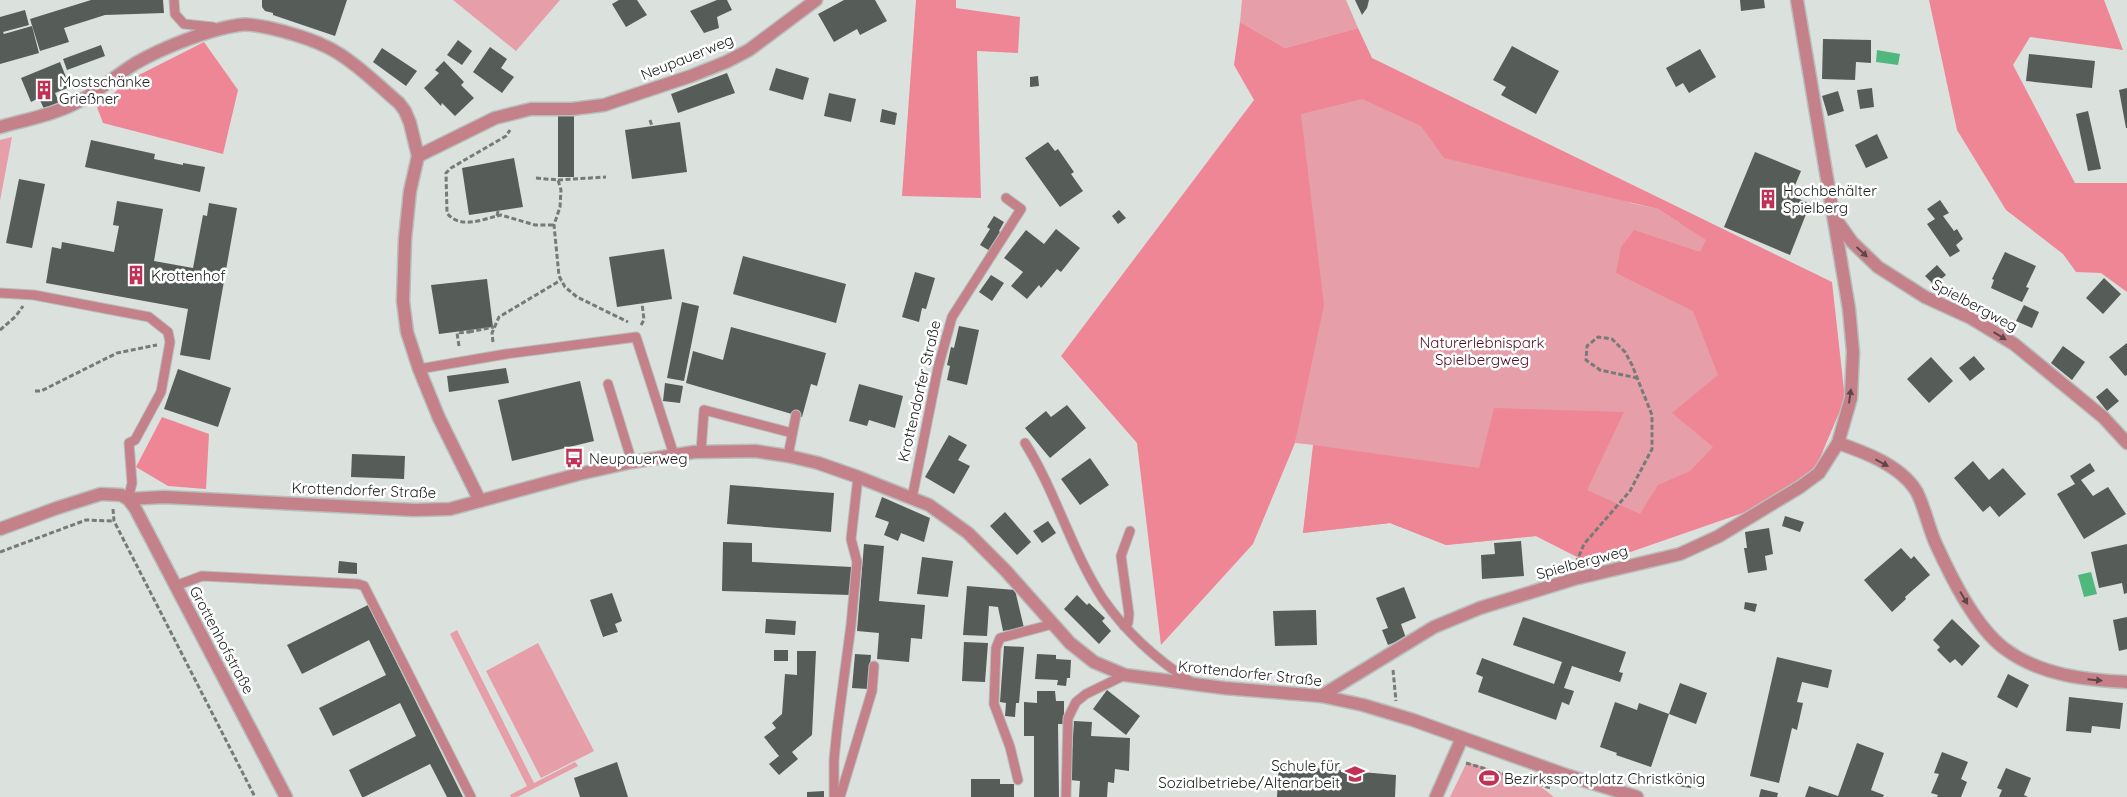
<svg xmlns="http://www.w3.org/2000/svg" width="2127" height="797" font-family="Quicksand,sans-serif">
<rect width="100%" height="100%" fill="#dbe1dd"/>
<g fill="#e69fa8">
<polygon points="453,0 560,0 516,51"/>
<polygon points="1242,0 1346,0 1358,28 1285,48 1240,22"/>
<polygon points="1368,92 1631,203 1658,209 1678,222 1701,232 1816,395 1593,565 1536,536 1446,545 1390,523 1303,533 1314,445 1295,443 1298,426 1256,263 1303,106"/>
<polygon points="12,137 0,201 0,140"/>
<polygon points="457,630 534,783 575,762 578,766 517,797 511,797 510,795 527,786 450,634"/>
<polygon points="538,643 594,751 541,778 486,671"/>
<polygon points="1467,762 1536,783 1554,797 1450,797"/>
</g>
<g fill="#ef8696">
<polygon points="916,0 956,0 956,8 1020,17 1018,53 977,51 981,198 902,196"/>
<polygon points="1929,0 2104,0 2123,50 2030,37 2013,65 2075,183 2127,183 2127,292 2101,273 2076,272 2063,254 2006,210 1957,130"/>
<polygon points="1240,22 1285,48 1358,28 1372,58 1832,282 1845,399 1808,486 1789,497 1593,565 1536,536 1446,545 1390,523 1303,533 1313,445 1479,468 1494,408 1624,412 1587,490 1640,514 1658,485 1690,471 1713,447 1672,413 1718,375 1693,311 1616,273 1621,247 1634,230 1700,252 1706,240 1658,209 1444,158 1421,126 1362,99 1301,114 1324,305 1295,443 1253,544 1161,645 1137,443 1061,356 1254,100 1234,65"/>
<polygon points="204,42 238,90 223,154 103,123 97,107 131,79"/>
<polygon points="162,417 209,434 206,489 168,486 136,467"/>
</g>
<g fill="#50b77d">
<polygon points="1877,50 1900,54 1898,65 1876,62"/>
<polygon points="2091,572 2097,594 2084,597 2078,575"/>
</g>
<g fill="#565c58">
<polygon points="91,0 163,0 164,13 105,15 64,28 69,42 40,51 30,19"/>
<polygon points="262,0 347,0 335,36 273,15 273,13 265,11 262,7"/>
<polygon points="619,0 637,0 647,15 626,27 612,4"/>
<polygon points="717,0 727,0 732,10 717,17 719,28 704,33 690,11"/>
<polygon points="844,0 875,0 887,21 860,35 857,29 834,42 818,14"/>
<polygon points="1355,0 1369,0 1367,8 1362,15"/>
<polygon points="1740,0 1764,0 1765,8 1741,11"/>
<polygon points="25,10 29,25 3,32 4,34 32,26 39,53 0,64 0,17"/>
<polygon points="1823,39 1871,40 1871,63 1856,62 1855,80 1822,79"/>
<polygon points="458,40 472,51 462,65 447,55"/>
<polygon points="101,45 105,56 67,70 63,59"/>
<polygon points="1512,46 1559,71 1536,114 1501,95 1506,87 1493,80"/>
<polygon points="490,47 507,59 501,68 514,77 502,93 473,72"/>
<polygon points="382,48 417,71 406,86 373,62"/>
<polygon points="1700,49 1716,77 1689,93 1683,83 1676,87 1666,68"/>
<polygon points="2029,54 2095,61 2092,88 2026,81"/>
<polygon points="444,61 464,82 461,85 474,98 455,116 442,103 441,106 424,88 439,73 435,70"/>
<polygon points="60,62 70,87 55,93 60,105 45,111 39,98 31,102 21,78"/>
<polygon points="776,68 809,78 803,100 769,90"/>
<polygon points="727,73 735,93 678,113 671,94"/>
<polygon points="1038,76 1039,86 1030,87 1030,77"/>
<polygon points="1872,88 1874,107 1860,109 1857,90"/>
<polygon points="2127,88 2127,128 2126,128 2119,90"/>
<polygon points="1838,91 1844,111 1828,116 1822,96"/>
<polygon points="829,93 856,99 851,122 824,116"/>
<polygon points="882,109 897,113 895,125 880,122"/>
<polygon points="2088,111 2101,169 2088,171 2076,114"/>
<rect x="558" y="115" width="16" height="62"/>
<polygon points="680,122 687,172 632,179 625,130"/>
<polygon points="1877,134 1888,158 1866,168 1855,145"/>
<polygon points="91,140 155,154 154,159 183,165 183,163 205,167 200,192 85,167"/>
<polygon points="1048,142 1055,151 1058,149 1074,172 1071,174 1083,191 1060,207 1025,158"/>
<polygon points="1755,152 1801,171 1791,195 1810,204 1790,255 1724,227"/>
<polygon points="514,158 523,207 469,215 462,168"/>
<polygon points="19,179 45,184 32,248 6,243"/>
<polygon points="1940,200 1949,213 1943,216 1954,231 1957,229 1963,239 1956,245 1960,251 1950,257 1927,224 1935,219 1927,209"/>
<polygon points="117,201 163,209 154,261 193,268 203,215 207,216 209,203 237,208 210,360 180,355 188,309 46,283 52,247 61,249 62,242 114,252 119,226 113,225"/>
<polygon points="1119,210 1126,218 1118,224 1112,216"/>
<polygon points="994,216 1004,222 999,231 1001,233 990,251 980,245 990,229 987,227"/>
<polygon points="1056,229 1080,248 1061,272 1057,269 1041,288 1039,285 1027,299 1011,286 1023,272 1004,258 1026,230 1044,244"/>
<polygon points="664,249 672,299 617,307 609,257"/>
<polygon points="2005,252 2036,266 2026,287 2029,288 2022,302 1991,288 1994,280 1992,279"/>
<polygon points="743,256 846,284 836,323 733,294"/>
<polygon points="1937,265 1946,275 1934,285 1925,276"/>
<polygon points="915,272 935,278 926,309 922,308 919,322 902,317"/>
<polygon points="991,275 1004,283 992,301 979,292"/>
<polygon points="2104,278 2121,294 2103,314 2086,298"/>
<polygon points="487,279 493,327 439,334 431,285"/>
<polygon points="682,302 699,306 684,381 667,378"/>
<polygon points="2024,305 2039,312 2032,328 2016,321"/>
<polygon points="959,326 979,330 967,385 947,380 950,366 947,365 951,347 954,348"/>
<polygon points="731,327 826,353 817,386 811,384 802,417 686,383 693,351 723,360"/>
<polygon points="2127,343 2127,375 2125,376 2109,357"/>
<polygon points="2063,346 2085,362 2072,380 2051,363"/>
<polygon points="1974,356 1985,369 1970,381 1959,368"/>
<polygon points="1931,357 1953,381 1929,403 1907,379"/>
<polygon points="506,368 509,383 449,392 447,376"/>
<polygon points="178,369 231,388 218,427 164,409"/>
<polygon points="580,381 594,441 512,461 498,400"/>
<polygon points="665,383 683,386 680,403 663,401"/>
<polygon points="859,384 903,396 895,428 869,420 867,426 849,421"/>
<polygon points="2107,388 2119,401 2107,411 2096,397"/>
<polygon points="1067,405 1086,428 1050,458 1025,428 1046,411 1051,417"/>
<polygon points="949,435 967,445 958,460 970,466 954,494 925,477"/>
<polygon points="352,454 405,456 404,479 351,477"/>
<polygon points="1090,458 1109,485 1080,505 1061,479"/>
<polygon points="1973,461 1989,480 2003,468 2026,494 1999,517 1990,506 1983,512 1954,478"/>
<polygon points="2090,463 2095,471 2081,480 2093,496 2108,487 2126,514 2084,539 2057,494 2075,484 2070,476"/>
<polygon points="730,485 834,493 831,532 727,524"/>
<polygon points="882,497 930,518 924,542 901,533 898,541 884,535 889,522 875,517"/>
<polygon points="1005,512 1031,542 1017,555 990,526"/>
<polygon points="1785,516 1804,522 1800,532 1782,526"/>
<polygon points="1048,521 1056,533 1042,543 1033,531"/>
<polygon points="1769,528 1773,554 1765,556 1767,570 1748,573 1744,548 1747,548 1745,532"/>
<polygon points="1521,541 1524,576 1482,579 1481,555 1495,554 1494,543"/>
<polygon points="723,542 752,543 752,562 852,567 850,595 722,591"/>
<polygon points="864,544 884,546 879,601 925,605 922,639 911,638 909,662 877,659 879,633 857,631"/>
<polygon points="2127,544 2127,593 2124,594 2122,583 2099,588 2091,552"/>
<polygon points="1901,548 1911,559 1914,556 1930,575 1905,597 1906,599 1892,612 1864,580"/>
<polygon points="922,557 953,561 948,597 917,594"/>
<polygon points="339,561 357,563 357,574 338,573"/>
<polygon points="967,586 1015,590 1024,628 1003,631 998,607 989,606 987,636 963,635"/>
<polygon points="1404,587 1416,618 1401,624 1406,638 1388,645 1382,630 1388,628 1376,598"/>
<polygon points="612,593 622,621 615,624 618,632 603,637 590,600"/>
<polygon points="1077,595 1087,605 1089,603 1105,618 1102,621 1111,631 1099,644 1064,609"/>
<polygon points="1745,602 1757,604 1755,612 1744,609"/>
<polygon points="368,605 463,797 447,797 430,764 364,797 362,797 349,770 416,736 400,703 333,736 319,708 386,675 369,640 302,674 287,645"/>
<polygon points="1316,610 1317,645 1275,646 1273,611"/>
<polygon points="1523,617 1626,652 1619,672 1623,673 1620,682 1572,666 1564,688 1574,691 1569,705 1562,702 1556,720 1478,692 1483,677 1476,674 1482,658 1554,684 1562,662 1513,645"/>
<polygon points="2127,617 2127,649 2119,651 2113,620"/>
<polygon points="766,619 796,621 795,635 765,633"/>
<polygon points="1952,619 1980,646 1962,666 1955,659 1950,663 1937,650 1940,647 1933,640"/>
<polygon points="964,642 988,643 985,682 962,681"/>
<polygon points="1004,646 1024,647 1019,703 1016,703 1015,717 1005,716 1006,703 1000,702"/>
<rect x="774" y="650" width="14" height="11"/>
<polygon points="797,651 816,651 812,735 792,752 798,759 779,775 769,764 779,756 764,737 776,728 772,723 782,714 785,674 797,675"/>
<polygon points="855,654 871,655 868,689 852,688"/>
<polygon points="1037,654 1056,655 1056,659 1071,660 1070,678 1067,678 1066,686 1057,685 1058,680 1035,679"/>
<polygon points="1777,657 1832,670 1828,688 1802,682 1797,702 1803,703 1797,730 1792,728 1779,783 1750,776"/>
<polygon points="2008,674 2029,685 2017,708 1997,697"/>
<polygon points="1680,683 1707,693 1696,724 1669,714 1651,767 1616,755 1617,753 1600,747 1615,702 1637,710 1639,703 1669,714"/>
<polygon points="1107,690 1140,716 1126,735 1093,709"/>
<polygon points="1037,691 1055,691 1056,701 1064,701 1064,724 1058,724 1059,797 1034,797 1034,736 1024,736 1024,702 1037,703"/>
<polygon points="2069,697 2123,703 2120,729 2092,726 2091,733 2066,731"/>
<polygon points="1074,721 1092,722 1091,736 1130,738 1129,771 1115,769 1114,783 1108,782 1107,797 1079,797 1080,781 1070,780"/>
<polygon points="1857,743 1884,753 1871,790 1884,795 1883,797 1805,797 1809,786 1838,796"/>
<polygon points="1942,752 1968,762 1961,779 1967,782 1961,797 1937,797 1938,795 1931,793 1939,774 1934,773"/>
<polygon points="617,762 628,797 580,797 574,778"/>
<polygon points="1279,765 1396,775 1395,797 1277,797"/>
<polygon points="2006,768 2031,778 2024,795 2028,797 1999,797 2002,790 1997,788"/>
<polygon points="1665,775 1692,779 1691,788 1663,784"/>
<polygon points="971,779 1000,779 1000,784 1014,784 1014,797 971,797"/>
<polygon points="1761,789 1778,793 1777,797 1759,797"/>
<polygon points="824,791 824,797 807,797 807,792"/>
</g>
<g fill="none" stroke-linecap="round" stroke-linejoin="round">
<defs>
<g id="service">
<polyline points="174,0 175,14 184,24 213,27 215,31"/>
<polyline points="0,293 34,295 149,317 168,332 170,342 161,392 135,440 129,443 132,483 128,499"/>
<polyline points="419,369 506,354 636,337 674,455"/>
<polyline points="608,384 632,462"/>
<path d="M1025,443C1056,492 1071,550 1103,599C1126,632 1157,660 1191,682"/>
<polyline points="701,451 704,410 792,433"/>
<polyline points="788,456 796,415"/>
<polyline points="912,498 938,368 952,317 1021,209 1006,198"/>
<polyline points="175,586 202,576 358,584 364,586 471,797"/>
<polyline points="1124,626 1128,623 1129,614 1121,556 1130,531"/>
<polyline points="1018,780 1010,747 994,704 996,648 1000,638 1053,624"/>
<polyline points="834,797 834,760 837,730 851,625 857,562 851,539 858,477"/>
<polyline points="840,797 872,691 874,666"/>
<polyline points="1066,797 1068,718 1076,702 1086,694 1125,675"/>
</g>
<g id="minor">
<path d="M0,127C28,119 58,114 83,99C101,89 118,74 136,63C162,48 209,29 239,25C259,22 309,38 327,47C352,59 378,85 399,103L405,111L410,123L418,156L410,191L405,239L403,301L407,332L419,369L439,418L480,501"/>
<polyline points="418,156 495,118 531,109 572,109 604,105 691,76 726,62 749,50 816,0"/>
<polyline points="1835,218 1852,242 1878,267 1925,297 1971,318 2014,344 2103,417 2127,443"/>
<path d="M1838,443C1864,452 1899,465 1915,489C1923,501 1928,526 1935,542C1950,575 1975,627 2005,649C2040,675 2085,680 2127,682"/>
<polyline points="0,529 57,508 101,494 121,495 128,499 164,497 414,510 450,509 579,474 632,462 694,452 755,451 788,456 818,463 858,477 929,505 968,533 1006,571 1070,643 1094,662 1125,675 1224,688 1321,696 1363,705 1413,720 1566,775 1637,797"/>
<polyline points="1321,696 1434,627 1480,608 1574,579 1680,554 1719,536 1800,487 1819,473 1838,443 1851,398 1853,352 1849,309 1797,0"/>
<polyline points="1436,797 1462,738"/>
</g>
<polyline id="tertiary" points="128,499 135,508 286,797"/>
</defs>
<use href="#service" stroke="#b8beba" stroke-width="11"/>
<use href="#minor" stroke="#b8beba" stroke-width="15"/>
<use href="#tertiary" stroke="#b8beba" stroke-width="15"/>
<g stroke="#777b78" stroke-width="3" stroke-dasharray="5 2.5" stroke-linecap="butt">
<polyline points="650,120 652,126"/>
<polyline points="536,178 558,180 561,190 560,207 554,225 559,276 565,287 577,297 628,322"/>
<polyline points="558,180 606,177"/>
<path d="M498,211L497,216C481,220 459,229 447,213L446,173L451,168L506,136L510,130"/>
<polyline points="497,216 501,215 535,225 554,225"/>
<polyline points="641,325 644,320 642,303"/>
<polyline points="0,330 16,316 23,306"/>
<polyline points="469,332 494,327"/>
<polyline points="493,342 492,333 499,317 561,280"/>
<polyline points="459,346 457,333 469,332 468,330"/>
<polyline points="35,391 41,391 117,353 157,345"/>
<polyline points="113,509 114,521 255,797"/>
<polyline points="0,552 86,520 114,521"/>
<polyline points="1576,563 1584,544 1630,491 1652,449 1652,415 1632,365 1625,352 1612,339 1598,337 1587,346 1586,360 1600,370 1637,378"/>
<polyline points="1393,670 1396,701"/>
<polyline points="1466,763 1551,788"/>
</g>
<use href="#service" stroke="#c5818a" stroke-width="9"/>
<use href="#minor" stroke="#c5818a" stroke-width="12"/>
<use href="#tertiary" stroke="#c5818a" stroke-width="12"/>
</g>
<defs><path id="oneway-solid" d="M-6-.8H1V-3.2L6.5 0L1 3.2V.8H-6Z" transform="scale(1.25)"/></defs>
<g fill="#5f4648">
<use href="#oneway-solid" transform="translate(1862 252) rotate(43)"/>
<use href="#oneway-solid" transform="translate(2000 336) rotate(31)"/>
<use href="#oneway-solid" transform="translate(1850 396) rotate(-82)"/>
<use href="#oneway-solid" transform="translate(1882 463) rotate(28)"/>
<use href="#oneway-solid" transform="translate(1964 598) rotate(59)"/>
<use href="#oneway-solid" transform="translate(2095 680) rotate(6)"/>
</g>
<defs>
<symbol id="building-bare" viewBox="-9 -9 18 18"><path d="M-4-6H4V6H1V3H-1V6H-4ZM-2.5-4.3h1.7v1.8h-1.7ZM.8-4.3h1.7v1.8H.8ZM-2.5-1h1.7V.8h-1.7ZM.8-1h1.7V.8H.8Z" fill="#c13155" stroke="#fff" stroke-width="2.5" paint-order="stroke"/></symbol>
<symbol id="bus-bare" viewBox="-9 -9 18 18"><path d="M-5-6H5V4H4V6H2V4H-2V6H-4V4H-5ZM-3.5-4V0h7V-4ZM-3.5 1.2v1.5H-2V1.2ZM2 1.2v1.5H3.5V1.2Z" fill="#c13155" stroke="#fff" stroke-width="2.5" paint-order="stroke"/></symbol>
<symbol id="school-bare" viewBox="-9 -9 18 18"><path d="M0-5L7-2L0 1L-7-2ZM-4 1L0 2.5L4 1V4Q0 6-4 4Z" fill="#c13155" stroke="#fff" stroke-width="2.5" paint-order="stroke"/></symbol>
<symbol id="stadium-bare" viewBox="-9 -9 18 18"><path d="M0-5a6.5 5 0 1 0 0 10a6.5 5 0 1 0 0-10ZM-3.5-1.8h7v3.6h-7Z" fill="#c13155" stroke="#fff" stroke-width="2.5" paint-order="stroke"/></symbol>
</defs>
<g fill-rule="evenodd">
<use href="#building-bare" x="30" y="76" width="28" height="28"/>
<use href="#building-bare" x="1754" y="185" width="28" height="28"/>
<use href="#building-bare" x="122" y="261" width="28" height="28"/>
<use href="#bus-bare" x="560" y="444" width="28" height="28"/>
<use href="#school-bare" x="1341" y="760" width="28" height="28"/>
<use href="#stadium-bare" x="1475" y="764" width="28" height="28"/>
</g>
<g text-anchor="middle" dominant-baseline="central" stroke-width="5" stroke-linejoin="round" paint-order="stroke">
<g font-size="15" fill="#1b1e1c" stroke="#fff">
<text transform="translate(687 57) rotate(-22)">Neupauerweg</text>
<text transform="translate(1975 305) rotate(28)">Spielbergweg</text>
<text transform="translate(919 391) rotate(-77)">Krottendorfer Straße</text>
<text transform="translate(364 490) rotate(2)">Krottendorfer Straße</text>
<text transform="translate(1582 562) rotate(-15)">Spielbergweg</text>
<text transform="translate(222 640) rotate(62)">Grottenhofstraße</text>
<text transform="translate(1250 673) rotate(6)">Krottendorfer Straße</text>
</g>
<g font-size="15" fill="#1b1e1c" stroke="#fff" text-anchor="start">
<text x="59" y="81">Mostschänke<tspan x="59" dy="17">Grießner</tspan></text>
<text x="1783" y="190">Hochbehälter<tspan x="1783" dy="17">Spielberg</tspan></text>
<text x="151" y="275">Krottenhof</text>
<text x="589" y="458">Neupauerweg</text>
<text x="1340" y="765" text-anchor="end">Schule für<tspan x="1340" dy="17">Sozialbetriebe/Altenarbeit</tspan></text>
<text x="1504" y="778">Bezirkssportplatz Christkönig</text>
</g>
<g font-size="15" fill="#4f0e1f" stroke="#fff">
<text x="1482" y="342">Naturerlebnispark<tspan x="1482" dy="17">Spielbergweg</tspan></text>
</g>
</g>
</svg>
